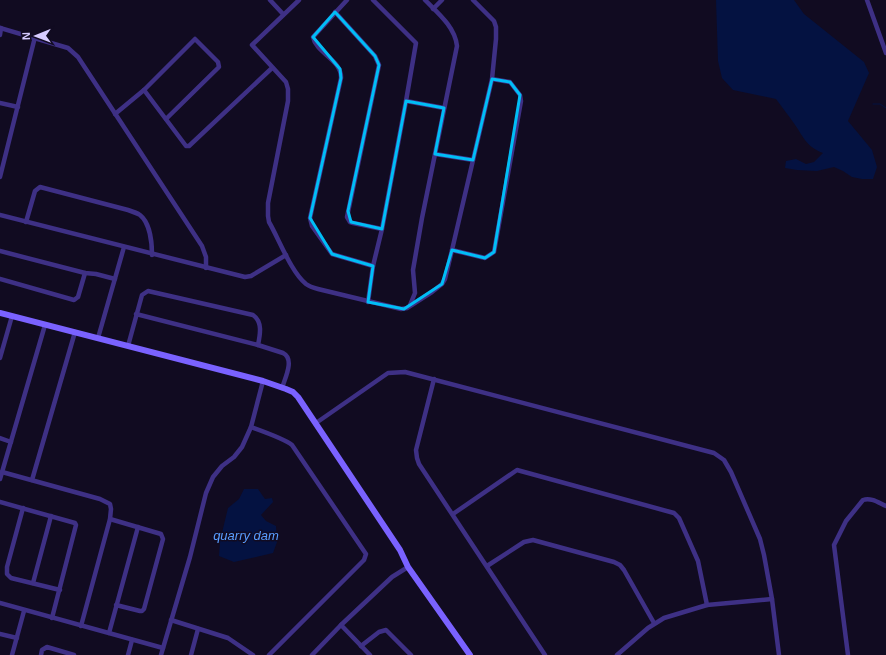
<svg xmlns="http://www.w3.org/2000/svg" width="886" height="655" font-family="Arial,sans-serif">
<rect width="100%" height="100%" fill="#110b21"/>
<g fill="#041241">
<path d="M716,0H794L804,14L864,62L869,73L848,121L872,150L877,167L873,179H862L852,177L843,171L834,167L817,171L797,170L785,168L786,161L796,159L806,164L814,162L823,153C805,146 804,137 793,122C788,115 782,107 776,99L733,90L722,78L718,61Z"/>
<polygon points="244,489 258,489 265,499 272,498 273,502 261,515 266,521 276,526 277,542 273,553 234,562 219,556 220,541 228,508 239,499"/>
</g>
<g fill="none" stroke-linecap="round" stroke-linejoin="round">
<polyline stroke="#041241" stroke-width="1" points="873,104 880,104 886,108"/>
<g stroke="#3e3085" stroke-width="4.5">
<polyline points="270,0 283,14"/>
<path d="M299,0L252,45L286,82L288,89V101L268,203V216L269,222C279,239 291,272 306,284C310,287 314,288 318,289L401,309L407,308L432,292L442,284L445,279L452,250L492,79L496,39V27L494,21L473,0"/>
<path d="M347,0L313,37C316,53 342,60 341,78L310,218L312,226L332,254L373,266"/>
<polyline points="867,0 886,53"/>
<polyline points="433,9 442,0"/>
<polyline points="335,12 375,56 379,65 347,217 350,222 353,223 382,229"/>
<polyline points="0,28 68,48 78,57 202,246 206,257 206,268"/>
<polyline points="0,35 1,28"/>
<polyline points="144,90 186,146 189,146 272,68"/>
<polyline points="406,101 444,108"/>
<polyline points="0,103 18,107"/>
<polyline points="115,114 144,90 195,39 218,62 219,67 166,119"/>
<polyline points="435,154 473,160"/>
<polyline points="0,177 35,37"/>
<polyline points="0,215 245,277 251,276 286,255"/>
<path d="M26,222L35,191L40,187L128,210C131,211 137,213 140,215C150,223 152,243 152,255"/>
<polyline points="452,250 485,258 494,252 521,101 520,95 510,82 492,79"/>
<polyline points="0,251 85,273 96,274 115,279"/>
<polyline points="0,279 74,300 78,297 85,273"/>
<polyline points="368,302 373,266 382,229 406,101 416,43 373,0"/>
<path d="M410,305L415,293L413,270L422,218L457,46C455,27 438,13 425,0"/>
<polyline points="136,314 258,345"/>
<polyline points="98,338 124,247"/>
<path d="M128,346L142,295L148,291L253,315C263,322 260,335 258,345L283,353C295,359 285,378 282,388"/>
<polyline points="0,358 12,316"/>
<polyline points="434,379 416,450 417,458 419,464 545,655"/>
<polyline points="316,423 388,373 405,372 714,453 724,460 731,472 760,539 764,555 772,599 779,655"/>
<path d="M251,427C262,431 285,439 292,445L366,554L364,560L269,655"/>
<polyline points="0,438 11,442"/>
<polyline points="2,472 100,499 110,504 111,509 110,519 81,626"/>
<polyline points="0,479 45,325"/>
<polyline points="32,480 75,332"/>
<polyline points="0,502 75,523 76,525 52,618"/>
<polyline points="23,508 7,567 7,574 11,578 60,590"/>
<polyline points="453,514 517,470 674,513 679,518 698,561 707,605"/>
<polyline points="110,519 161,534 163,539 144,609 142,611 140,611 116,605"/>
<polyline points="487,566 524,542 533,540 614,562 620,565 624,570 654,623"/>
<polyline points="33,583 51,516"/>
<polyline points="0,603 163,648"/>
<polyline points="171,620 228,638 253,655"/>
<polyline points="109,633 138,527"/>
<polyline points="0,634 17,638"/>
<polyline points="361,646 379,632 386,630 411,655"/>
<polyline points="12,655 24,611"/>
<polyline points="41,655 42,650 47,647 74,655"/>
<polyline points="128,655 132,640"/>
<polyline points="161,655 190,557 206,493 213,477 222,466 234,457 242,447 251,427 263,381"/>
<polyline points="191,655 198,629"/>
<polyline points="312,655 341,625"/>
<polyline points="370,655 341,625 392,577 408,567"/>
<polyline points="617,655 648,628 664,618 707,605 772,599"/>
<path d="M848,655L834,545L846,521L863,500C871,497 879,503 886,506"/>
</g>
<polyline stroke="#7a62ff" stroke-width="6" points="0,313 263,381 286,389 293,392 298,397 400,550 408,567 470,655"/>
</g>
<path fill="none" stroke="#00bef6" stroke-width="3" stroke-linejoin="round" d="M335,12L375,56L379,65L348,211L351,222L382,229L406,101L444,108L435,154L473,160L492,79L510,82L520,95L494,252L485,258L452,250L442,284L404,309L368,302L373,266L332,254L310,218L341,78L340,69L313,37Z"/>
<g text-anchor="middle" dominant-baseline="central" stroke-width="3" stroke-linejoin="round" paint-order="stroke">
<g font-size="13" font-style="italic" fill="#599dff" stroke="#110b21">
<text x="246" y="535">quarry dam</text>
</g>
</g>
<g transform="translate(36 36) rotate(269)" stroke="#110b21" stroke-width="3" paint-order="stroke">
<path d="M0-3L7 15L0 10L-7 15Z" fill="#d7cbff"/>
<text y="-6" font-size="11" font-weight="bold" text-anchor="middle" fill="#d7cbff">N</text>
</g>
</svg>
